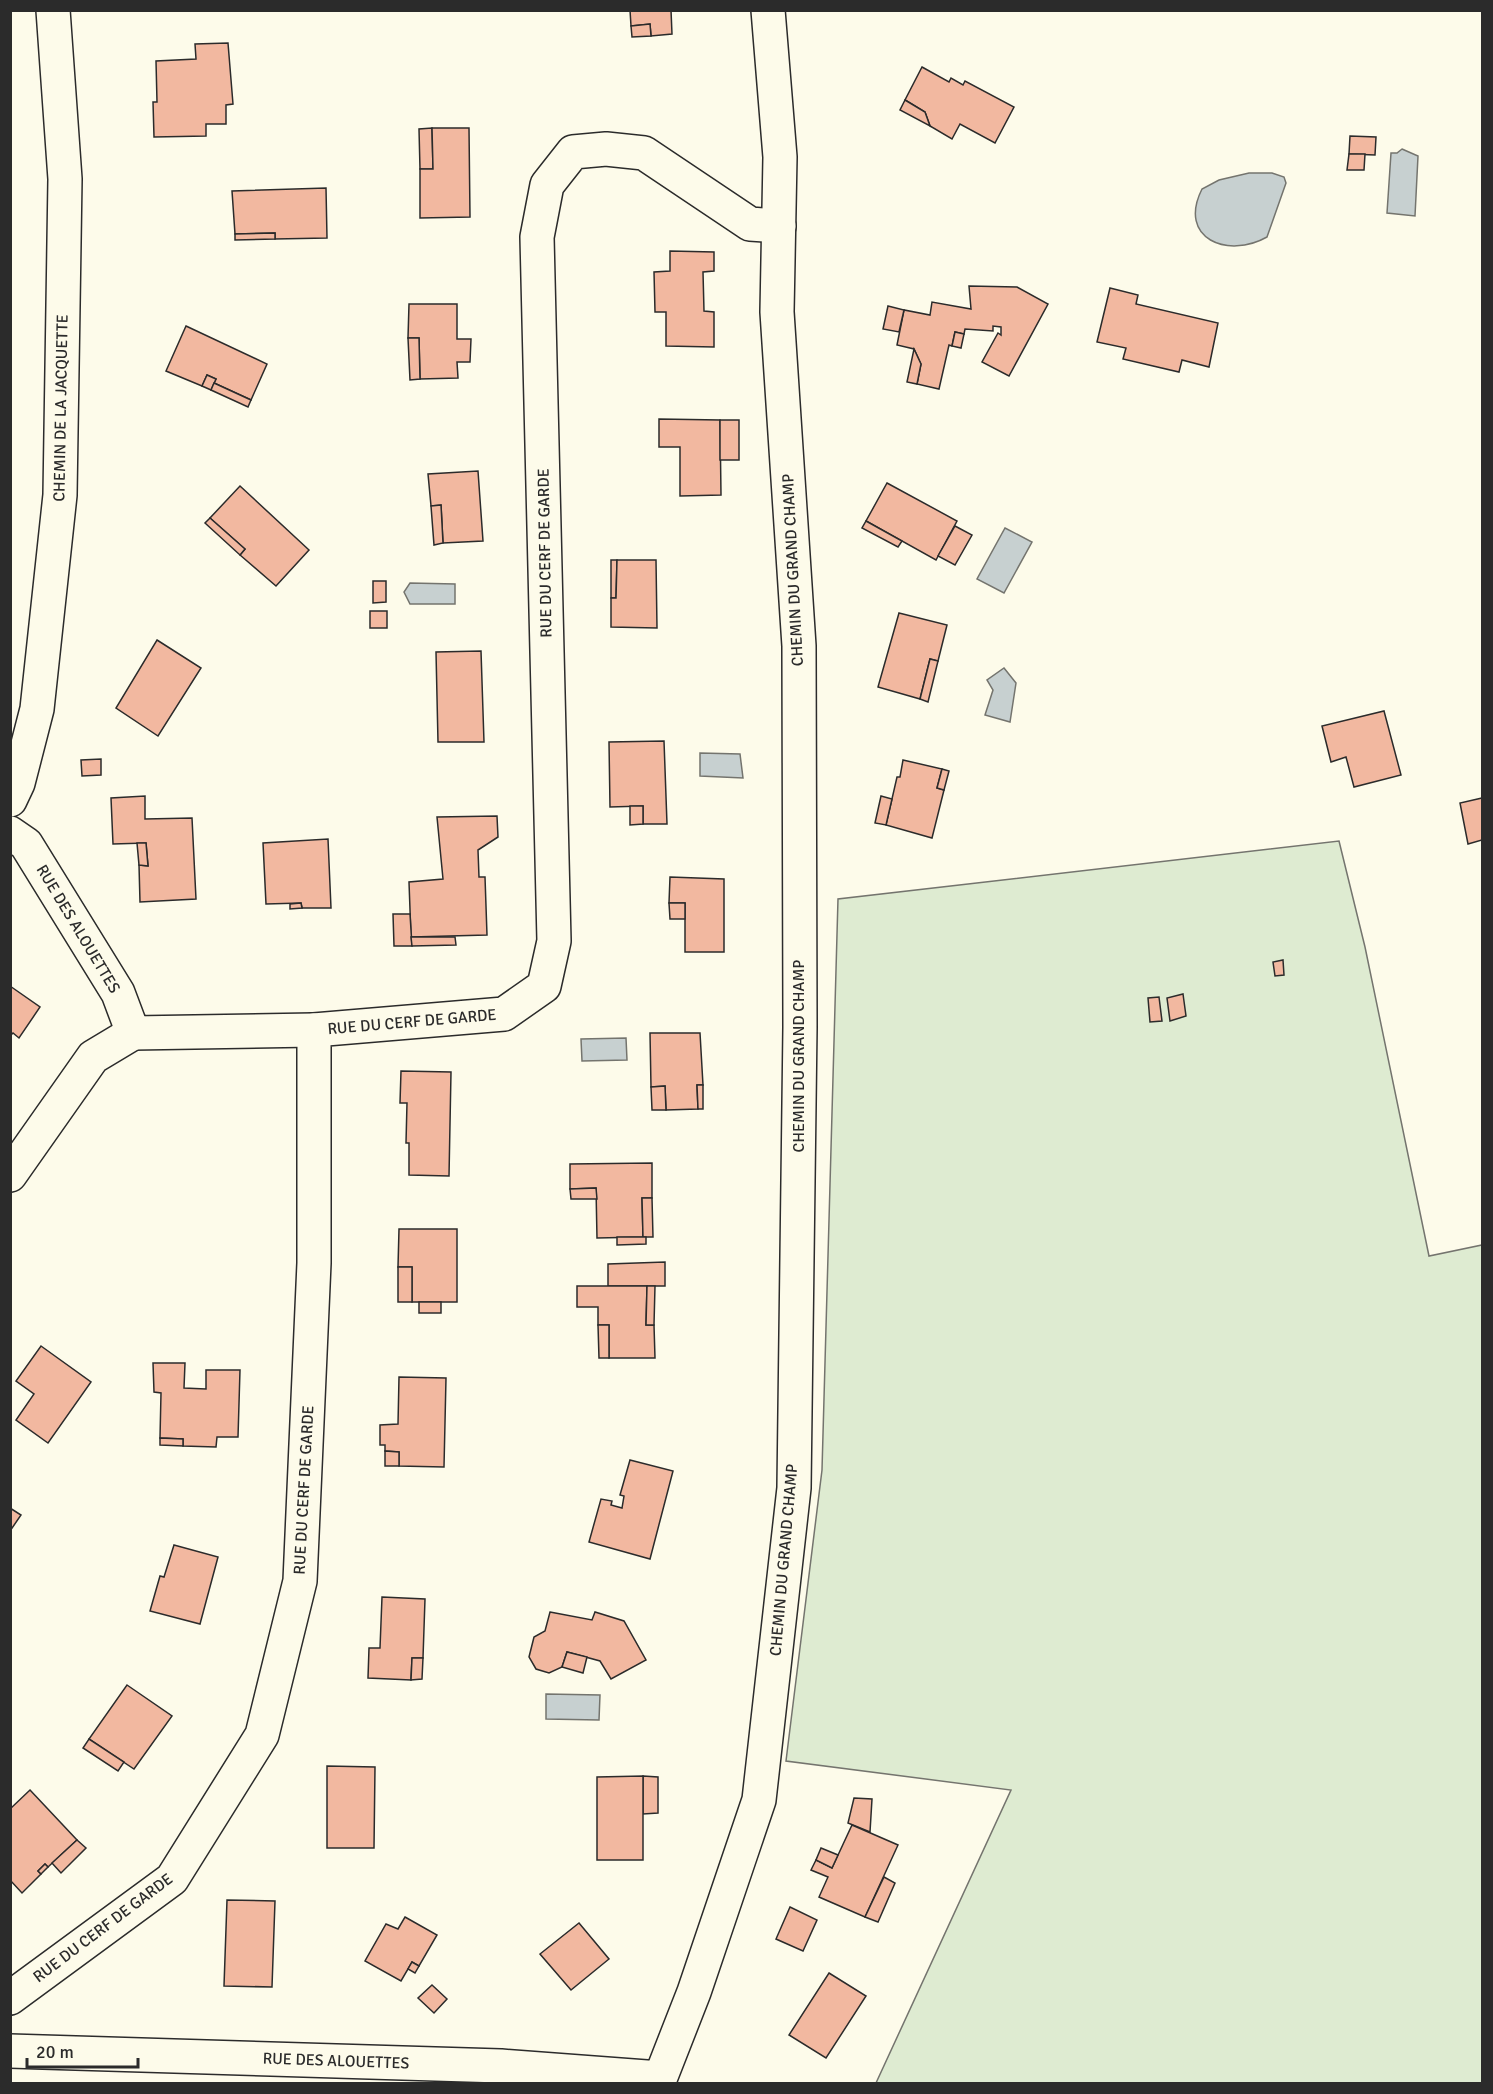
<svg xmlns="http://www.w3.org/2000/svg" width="1493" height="2094" font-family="Signika,sans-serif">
<rect width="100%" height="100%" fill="#fdfbea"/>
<polygon fill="#deebd1" stroke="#74746e" stroke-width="1.5" points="1339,841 1365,947 1429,1256 1482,1245 1482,2083 876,2083 1011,1790 786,1761 822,1470 838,899"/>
<g fill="#c7d0d0" stroke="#74746e" stroke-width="1.5">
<polygon points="1402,149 1418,156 1415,216 1387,213 1391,153 1397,153"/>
<path d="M1249,173H1272L1284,177L1286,183L1267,237C1228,259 1177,239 1202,189L1219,180Z"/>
<polygon points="1005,528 1032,542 1004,593 977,579"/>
<polygon points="410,583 455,584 455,604 410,604 404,592"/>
<polygon points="1004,668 1016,683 1010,722 985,715 993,690 987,680"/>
<polygon points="700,753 740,754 743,778 700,776"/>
<polygon points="626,1038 627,1060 582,1061 581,1039"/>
<polygon points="546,1694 600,1695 599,1720 546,1719"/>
</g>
<g fill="#f2b8a0" stroke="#2b2b2b" stroke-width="1.5">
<polygon points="630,10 671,10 672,34 651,36 650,24 631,26"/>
<polygon points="650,24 651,36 632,37 631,26"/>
<polygon points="228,43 233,104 226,105 226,124 206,124 206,136 154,137 153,102 157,102 156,61 196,59 195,44"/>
<polygon points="922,67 949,82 951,78 963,85 965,81 1014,107 995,143 960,124 952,139 930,126 925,112 905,100"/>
<polygon points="905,100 925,112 930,126 900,110"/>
<polygon points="432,128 433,169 420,169 419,129"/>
<polygon points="432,128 469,128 470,217 420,218 420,169 433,169"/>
<polygon points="1350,136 1376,137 1375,155 1349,154"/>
<polygon points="1349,154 1365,154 1364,170 1347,170"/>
<polygon points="326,188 327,238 275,239 275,233 235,234 232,191"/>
<polygon points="275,233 275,239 235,240 235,234"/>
<polygon points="670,251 714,252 714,271 703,272 704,311 714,312 714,347 666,346 666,312 655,312 654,272 670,271"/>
<polygon points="969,286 1017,287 1048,304 1009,376 982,362 998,333 1001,335 1001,327 993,326 993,331 965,329 964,334 955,332 952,346 949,345 939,389 917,384 921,364 914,349 897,345 904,310 930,315 932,302 971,309"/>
<polygon points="1110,288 1138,295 1136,304 1218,323 1209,367 1182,360 1179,372 1123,359 1126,348 1097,342"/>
<polygon points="409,304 457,304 457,339 471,339 470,362 457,362 458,378 420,379 419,338 408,338"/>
<polygon points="888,306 904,310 899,332 883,329"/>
<polygon points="186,326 267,364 251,400 214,383 216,379 207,375 202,386 166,371"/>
<polygon points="955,332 964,334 961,348 952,346"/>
<polygon points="408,338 419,338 420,379 410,380"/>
<polygon points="914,349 921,364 917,384 907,382"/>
<polygon points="207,375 216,379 211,390 202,386"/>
<polygon points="214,383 251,400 248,407 211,390"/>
<polygon points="659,419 720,420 721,495 680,496 680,447 659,447"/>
<rect x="720" y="420" width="19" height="40"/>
<polygon points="478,471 483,541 443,543 441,505 431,506 428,474"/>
<polygon points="887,483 957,521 936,560 866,521"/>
<polygon points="240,486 309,550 276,586 240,555 245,549 210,518"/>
<polygon points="441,505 443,543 434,545 431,506"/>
<polygon points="210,518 245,549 240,555 205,523"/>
<polygon points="866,521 902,541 898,547 862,528"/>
<polygon points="955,526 972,535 955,565 938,556"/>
<polygon points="611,560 617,560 616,598 611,598"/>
<polygon points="617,560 656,560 657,628 611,627 611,598 616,598"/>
<polygon points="373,581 386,581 386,602 373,603"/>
<rect x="370" y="611" width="17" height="17"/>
<polygon points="899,613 947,625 938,661 930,659 920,699 878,687"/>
<polygon points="157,640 201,668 158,736 116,708"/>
<polygon points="481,651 484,742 438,742 436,652"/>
<polygon points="930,659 938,661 928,702 920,699"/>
<polygon points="1384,711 1401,775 1354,787 1346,757 1331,762 1322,726"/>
<polygon points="664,741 667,824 643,824 643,806 610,807 609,742"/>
<polygon points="101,759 101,775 82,776 81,760"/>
<polygon points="903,760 942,769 937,788 944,790 932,838 886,825 897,777 900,777"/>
<polygon points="942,769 949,771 944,790 937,788"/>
<polygon points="145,796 145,819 192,818 196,899 140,902 139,865 148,866 146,843 113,844 111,798"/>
<polygon points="881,796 892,799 886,825 875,823"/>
<polygon points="1482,798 1482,840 1468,844 1460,803"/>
<polygon points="630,806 643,806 643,824 630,825"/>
<polygon points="497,816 498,837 478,850 479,877 485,877 487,935 411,937 409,882 443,879 437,817"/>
<polygon points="328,839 331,908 302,908 301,903 266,904 263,843"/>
<polygon points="137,843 146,843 148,866 139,865"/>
<polygon points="670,877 724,879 724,952 685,952 685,903 669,903"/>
<polygon points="301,903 302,908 290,909 290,904"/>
<polygon points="669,903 685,903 685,919 670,919"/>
<polygon points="393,914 410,914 412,946 394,946"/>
<polygon points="411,937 455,937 456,945 412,946"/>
<polygon points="1283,960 1284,975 1275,976 1273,962"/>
<polygon points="10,986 40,1007 19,1038 13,1033 10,1036"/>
<polygon points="1183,994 1186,1016 1170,1021 1167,998"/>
<polygon points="1159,997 1162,1021 1150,1022 1148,998"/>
<polygon points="650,1033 700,1033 703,1085 697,1085 698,1109 666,1110 665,1086 651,1087"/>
<polygon points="401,1071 451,1072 449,1176 409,1175 409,1143 406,1143 407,1103 400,1103"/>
<polygon points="697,1085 703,1085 703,1109 698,1109"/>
<polygon points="665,1086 666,1110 652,1110 651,1087"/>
<polygon points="652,1163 652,1198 642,1198 643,1237 597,1238 596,1188 570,1189 570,1164"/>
<polygon points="596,1188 597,1199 571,1199 570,1189"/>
<polygon points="642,1198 652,1198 653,1237 643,1237"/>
<polygon points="399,1229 457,1229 457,1302 412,1302 412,1267 398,1267"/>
<polygon points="617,1237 646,1237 646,1244 617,1245"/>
<polygon points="665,1262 665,1286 608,1286 608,1264"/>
<rect x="398" y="1267" width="14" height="35"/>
<polygon points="577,1286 647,1286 646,1325 654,1325 655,1358 609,1358 609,1325 598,1325 598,1307 577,1307"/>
<polygon points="647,1286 655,1286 654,1325 646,1325"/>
<rect x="419" y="1302" width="22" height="11"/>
<polygon points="598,1325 609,1325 609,1358 599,1358"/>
<polygon points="41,1346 91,1382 48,1443 16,1420 34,1394 16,1381"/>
<polygon points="153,1363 185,1363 184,1388 206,1389 206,1370 240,1370 238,1437 217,1437 216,1447 183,1446 183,1439 160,1438 161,1393 154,1392"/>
<polygon points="399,1377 446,1378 444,1467 399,1466 399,1452 385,1451 385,1445 380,1445 380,1425 398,1424"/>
<polygon points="160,1438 183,1439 183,1446 160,1445"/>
<polygon points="385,1451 399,1452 399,1466 385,1466"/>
<polygon points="630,1460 673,1471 650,1559 589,1542 601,1499 612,1501 611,1505 622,1508 624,1496 620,1495"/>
<polygon points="10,1508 21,1515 10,1531"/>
<polygon points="174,1545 218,1557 200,1624 150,1611 160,1576 164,1577"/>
<polygon points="382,1597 425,1599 423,1658 412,1658 411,1680 368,1678 369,1648 380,1648"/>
<polygon points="550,1612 592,1620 595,1612 624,1621 646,1660 611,1679 600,1661 567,1652 562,1667 549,1673 536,1669 529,1657 534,1637 545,1631"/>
<polygon points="567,1652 587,1657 583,1673 562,1667"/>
<polygon points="412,1658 423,1658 422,1679 411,1680"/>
<polygon points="127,1685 172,1716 134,1769 89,1739"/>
<polygon points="89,1739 124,1762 118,1771 83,1748"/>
<polygon points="327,1766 375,1767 374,1848 327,1848"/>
<polygon points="643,1776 658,1777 658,1813 643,1814"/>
<polygon points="643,1776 643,1860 597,1860 597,1777"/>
<polygon points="30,1790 77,1840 48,1867 45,1864 38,1871 41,1874 22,1893 10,1880 10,1809"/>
<polygon points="854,1798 872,1799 870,1832 848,1823"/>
<polygon points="852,1825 898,1845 865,1917 819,1897 828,1877 811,1870 816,1860 832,1868"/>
<polygon points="77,1840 86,1848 61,1873 52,1863"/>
<polygon points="821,1848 838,1855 832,1868 816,1860"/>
<polygon points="45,1864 48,1867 41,1874 38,1871"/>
<polygon points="884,1877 895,1883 878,1922 865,1917"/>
<polygon points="227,1900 275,1901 272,1987 224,1986"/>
<polygon points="790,1907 817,1920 803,1951 776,1939"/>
<polygon points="405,1917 437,1935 419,1966 412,1962 401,1981 365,1961 386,1924 398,1929"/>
<polygon points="579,1923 609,1959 571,1990 540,1954"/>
<polygon points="412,1962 419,1966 415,1973 408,1969"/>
<polygon points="829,1973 866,1996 826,2058 789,2035"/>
<polygon points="432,1985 447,1999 434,2013 418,1998"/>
</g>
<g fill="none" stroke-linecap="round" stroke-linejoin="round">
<defs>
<g id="minor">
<polyline points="10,800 18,783 37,709 60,495 65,179 53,10"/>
<polyline points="10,833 26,844 118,993 133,1033 314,1030"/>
<polyline points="10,1175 93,1057 133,1033"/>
<polyline points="10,1998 172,1879 262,1735 300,1581 314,1263 314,1030 504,1014 544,986 554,941 537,237 547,185 573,152 606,149 644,153 750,224 779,226"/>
<polyline points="10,2051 501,2066 660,2078"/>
<polyline points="658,2084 694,1992 759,1800 794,1488 800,1027 799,646 777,312 780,157 768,10"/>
</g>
</defs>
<use href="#minor" stroke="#2b2b2b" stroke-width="36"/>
<use href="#minor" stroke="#fdfbea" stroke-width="33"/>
</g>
<g text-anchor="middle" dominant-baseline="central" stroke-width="4.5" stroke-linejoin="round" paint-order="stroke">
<g font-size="16" fill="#2b2b2b" stroke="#fdfbea">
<text transform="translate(61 408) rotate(-89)">CHEMIN DE LA JACQUETTE</text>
<text transform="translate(545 553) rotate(-91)">RUE DU CERF DE GARDE</text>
<text transform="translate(793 570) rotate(-93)">CHEMIN DU GRAND CHAMP</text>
<text transform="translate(78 929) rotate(59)">RUE DES ALOUETTES</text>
<text transform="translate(412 1022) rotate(-5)">RUE DU CERF DE GARDE</text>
<text transform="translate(799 1056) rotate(-90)">CHEMIN DU GRAND CHAMP</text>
<text transform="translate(304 1490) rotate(-87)">RUE DU CERF DE GARDE</text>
<text transform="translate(784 1560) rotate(-85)">CHEMIN DU GRAND CHAMP</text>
<text transform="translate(103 1928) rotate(-37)">RUE DU CERF DE GARDE</text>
<text transform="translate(336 2061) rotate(2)">RUE DES ALOUETTES</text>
</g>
</g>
<rect width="1493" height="2094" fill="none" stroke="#2b2b2b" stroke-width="24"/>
<path d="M27 2058v9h111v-9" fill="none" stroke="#2b2b2b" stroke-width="3"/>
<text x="36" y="2058" font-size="18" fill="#2b2b2b" stroke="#fdfbea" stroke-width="4.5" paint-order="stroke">20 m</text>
</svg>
